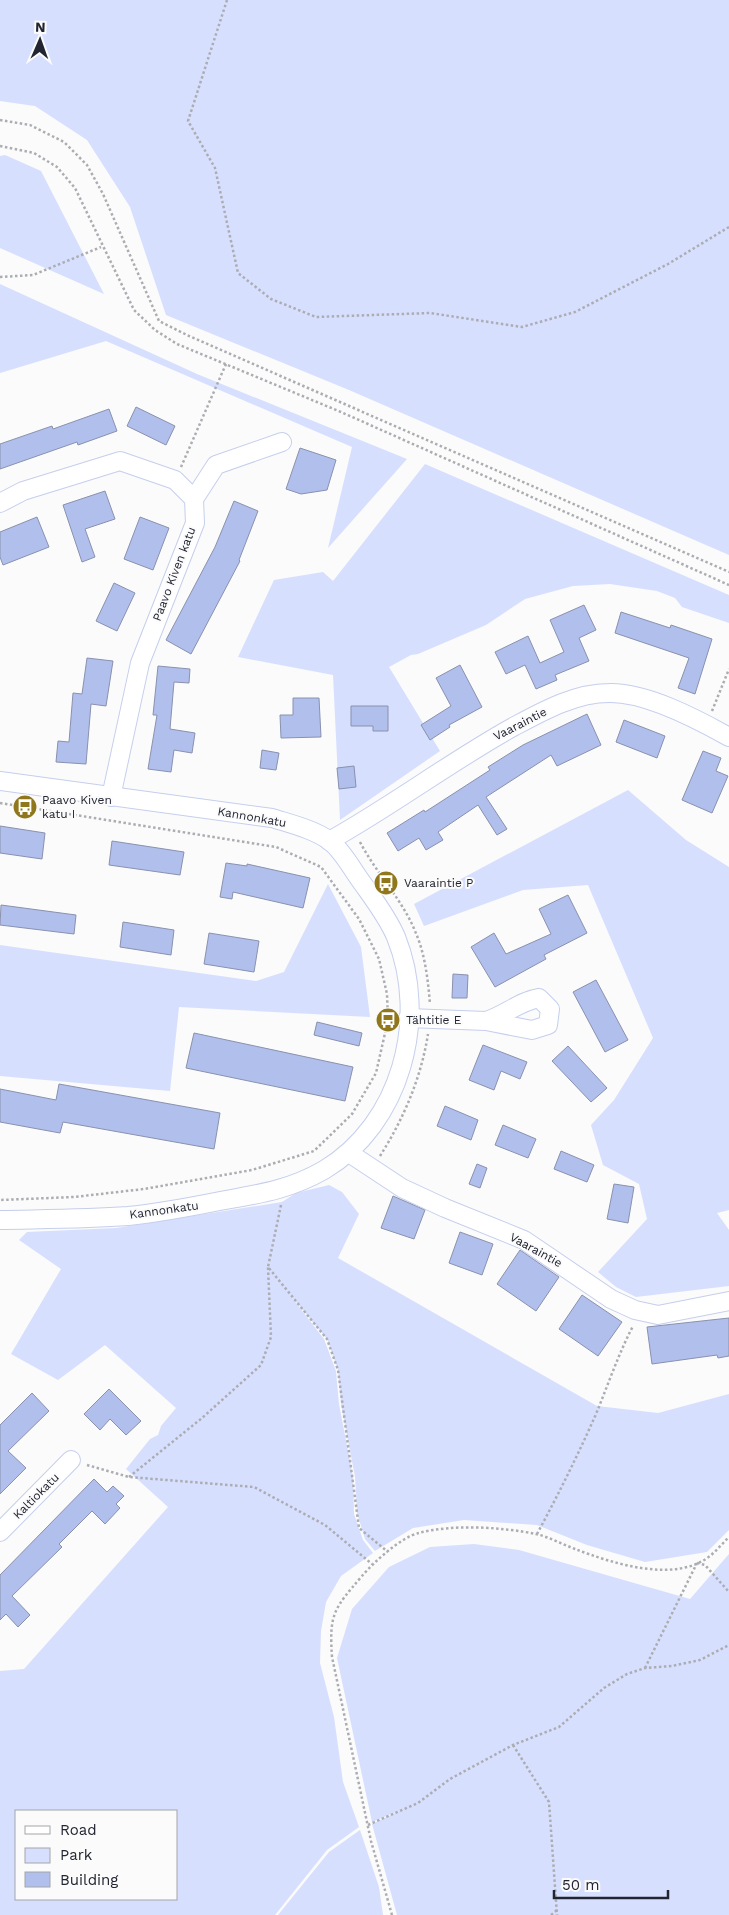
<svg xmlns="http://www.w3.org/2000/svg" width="729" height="1915" font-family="'Work Sans',sans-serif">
<rect width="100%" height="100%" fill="#fbfbfb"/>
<g fill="#d6dffe" fill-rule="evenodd">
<polygon points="0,0 729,0 729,555 349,390 166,315 130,207 87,140 35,106 0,101"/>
<polygon points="5,155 41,171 104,294 0,248 0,156"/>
<polygon points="0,284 197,374 407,459 328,548 352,447 106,341 0,373"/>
<polygon points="425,464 729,595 729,623 682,607 675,598 657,591 610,584 573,586 525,599 486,625 418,654 411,655 389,667 440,751 340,820 333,675 238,657 274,580 323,572 333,581"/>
<polygon points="628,790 686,840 729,867 729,1210 717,1213 729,1230 729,1286 636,1297 616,1287 598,1272 647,1219 639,1184 603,1165 591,1125 614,1100 653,1038 588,885 523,890 424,926 414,904"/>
<polygon points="328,884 361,947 370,1017 179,1007 170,1091 0,1076 0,945 256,981 284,972"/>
<path d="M329,1185L342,1192L359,1214L338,1258L597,1406L658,1413L729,1394V1530L707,1552L645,1562L587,1545L537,1525L464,1520L413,1528L375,1551L365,1539L357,1513L355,1477L341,1404L338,1370L327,1339L289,1294L324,1339L336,1371L339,1404L353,1477L354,1514L363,1540L373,1553L341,1576L326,1602L321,1631L320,1663L334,1717L343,1782L359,1827L327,1850L275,1915H0V1671L24,1669L168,1507L126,1469L150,1439L158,1435L161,1426L176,1408L105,1345L58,1380L11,1354L61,1269L19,1240L27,1232L116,1228L282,1202L296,1193ZM16,1811H176V1899H16Z"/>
<polygon points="474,1544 519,1550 690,1599 729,1554 729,1915 397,1915 372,1824 403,1809 372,1822 337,1658 352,1609 389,1567 430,1547"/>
<polygon points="360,1830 379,1887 383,1915 278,1915 329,1852"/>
</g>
<g fill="#b1bfec" stroke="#8991ae">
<polygon points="136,407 175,426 166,445 127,426"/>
<polygon points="109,409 117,431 78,445 77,442 0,469 0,444 52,426 53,429"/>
<polygon points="300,448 336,460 327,490 301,494 286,489"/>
<polygon points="105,491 115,519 85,529 95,557 82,562 63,505"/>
<polygon points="234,501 258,511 239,560 240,561 191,654 166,640 215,547"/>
<polygon points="37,517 49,547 3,565 0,557 0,532"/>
<polygon points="140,517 169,528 153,570 124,559"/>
<polygon points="114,583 135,593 117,631 96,621"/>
<polygon points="584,605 596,630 579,638 589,661 555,675 557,680 536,689 525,665 506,674 495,652 528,636 540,663 564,652 550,620"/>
<polygon points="621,612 670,628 671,625 712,639 695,694 678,688 689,658 615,633"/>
<polygon points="87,658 113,661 106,706 91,704 86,764 56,762 58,741 69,742 73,693 82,694"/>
<polygon points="460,665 482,707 449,725 450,727 430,740 421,725 451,706 436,678"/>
<polygon points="158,666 190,669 189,683 174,682 170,729 195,733 192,753 174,750 171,772 148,769 157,715 153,715"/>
<polygon points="293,698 319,698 321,737 281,738 280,715 293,715"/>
<polygon points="351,706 388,706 388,731 373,731 373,726 351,726"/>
<polygon points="587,714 601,745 557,766 551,755 486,797 507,829 497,835 478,805 438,832 443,840 426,850 419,838 398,851 387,833 424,810 425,812 490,770 488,767 523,745"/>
<polygon points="624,720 665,736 657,758 616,742"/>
<polygon points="262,750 279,753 276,770 260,768"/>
<polygon points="703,751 721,758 716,771 728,776 712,813 682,800"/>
<polygon points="354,766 356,787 339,789 337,768"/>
<polygon points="0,826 45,833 42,859 0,853"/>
<polygon points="112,841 184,852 180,875 109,865"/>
<polygon points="226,863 247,866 247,864 310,878 303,908 233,892 232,899 220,897"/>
<polygon points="568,895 587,933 544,955 546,959 495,987 471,947 494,933 506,954 551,934 539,909"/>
<polygon points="1,905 76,915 74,934 0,925"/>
<polygon points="123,922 174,930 171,955 120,947"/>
<polygon points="209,933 259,941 254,972 204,964"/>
<polygon points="453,974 468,975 467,998 452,998"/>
<polygon points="596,980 628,1040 605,1052 573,992"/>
<polygon points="317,1022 362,1033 359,1046 314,1035"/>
<polygon points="194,1033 353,1067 345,1101 186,1068"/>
<polygon points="483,1045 527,1062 520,1079 501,1071 494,1090 469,1080"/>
<polygon points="568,1046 607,1088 591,1102 552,1061"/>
<polygon points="59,1084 220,1113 214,1149 63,1122 60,1133 0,1122 0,1089 56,1100"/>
<polygon points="445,1106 478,1120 471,1140 437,1126"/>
<polygon points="503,1125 536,1139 528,1158 495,1145"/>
<polygon points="561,1151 594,1165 587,1182 554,1169"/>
<polygon points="477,1164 487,1168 480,1188 469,1184"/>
<polygon points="614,1184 634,1187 628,1223 607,1219"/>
<polygon points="393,1196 425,1210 414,1239 381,1228"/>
<polygon points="460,1232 493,1244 482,1275 449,1263"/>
<polygon points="520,1250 559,1277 536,1311 497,1284"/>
<polygon points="582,1295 622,1322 598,1356 559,1329"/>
<polygon points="729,1318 729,1356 718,1358 717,1355 652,1364 647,1327"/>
<polygon points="109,1389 141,1421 126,1435 110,1419 100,1430 84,1414"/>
<polygon points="32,1393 49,1411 8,1451 26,1468 0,1494 0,1425"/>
<polygon points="94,1479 107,1492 113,1486 124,1496 116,1504 120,1508 105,1524 92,1511 59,1544 62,1547 12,1596 30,1615 18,1627 6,1614 0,1620 0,1575"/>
</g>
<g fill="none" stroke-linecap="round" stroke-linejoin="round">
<defs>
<g id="minor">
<polyline points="194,499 216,465 282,442"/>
<polyline points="0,503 23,491 120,461 175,480 194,499 195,523 140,663 111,797"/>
<path d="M0,781L272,818C291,824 313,829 330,841C343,851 353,871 363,884C375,901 388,918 396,937C429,1019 401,1124 324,1170C289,1190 259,1194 220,1201C190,1207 159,1213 128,1216C86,1219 43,1219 0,1220"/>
<path d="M329,841C392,806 450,762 513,727C543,711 575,693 609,693C646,692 697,719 729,737"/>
<path d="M408,1018L486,1021L532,1030L548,1025L550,1009L539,998C520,1001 505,1015 486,1021"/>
<polyline points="349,1153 402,1188 445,1208 524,1240 611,1299 635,1310 658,1315 729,1301"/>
<polyline points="0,1532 71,1460"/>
</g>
</defs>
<use href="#minor" stroke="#c5cfed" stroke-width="20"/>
<g stroke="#acadb2" stroke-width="2.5" stroke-dasharray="2.5 2.5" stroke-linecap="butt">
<polyline points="227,0 188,121 215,168 238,273 271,299 316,317 430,313 522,327 575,312 668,264 729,227"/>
<polyline points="0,120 30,125 64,142 87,165 103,194 159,321 189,336 729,572"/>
<polyline points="0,146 34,153 57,167 75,188 134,310 155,330 177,344 341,412 729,585"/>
<polyline points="0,277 33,275 101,247"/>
<polyline points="181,467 226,364"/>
<polyline points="712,711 729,669"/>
<polyline points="0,803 276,847 321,867 359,919 379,959 387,994 388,1020 376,1073 352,1114 314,1151 252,1170 144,1189 74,1197 0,1200"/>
<path d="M360,842C376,873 402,899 415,931C425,953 428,980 430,1004"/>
<path d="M380,1156C404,1118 421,1078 428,1034"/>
<polyline points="281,1205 268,1267 327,1339 338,1370 359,1528 388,1552"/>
<polyline points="87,1465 129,1477 254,1487 325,1525 372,1564"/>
<polyline points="129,1477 202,1418 261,1365 271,1337 268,1267"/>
<path d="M537,1534C558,1495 578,1455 596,1414C608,1385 618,1355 633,1326"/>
<polyline points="697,1563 705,1565 729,1592"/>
<polyline points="645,1668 697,1563"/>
<polyline points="513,1745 549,1802 557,1915"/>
<polyline points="368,1825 418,1803 450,1779 513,1745 559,1727 604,1688 627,1674 645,1668 672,1666 700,1660 729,1645"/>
<path d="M392,1915L371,1841L332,1657C329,1613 334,1609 362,1576C374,1562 401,1537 419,1533C452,1524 502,1527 536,1534C549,1537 562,1544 575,1549C612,1563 674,1584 710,1556C717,1550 723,1543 729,1537"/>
<polyline points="551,1915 557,1910"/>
</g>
<use href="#minor" stroke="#fff" stroke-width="18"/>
</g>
<defs>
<symbol id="bus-disc" viewBox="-11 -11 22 22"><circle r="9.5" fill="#90771c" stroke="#fbfbfb"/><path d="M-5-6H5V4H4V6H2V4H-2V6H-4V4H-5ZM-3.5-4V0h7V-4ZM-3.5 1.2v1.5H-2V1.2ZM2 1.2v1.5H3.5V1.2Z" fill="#fff"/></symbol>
</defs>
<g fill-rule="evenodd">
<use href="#bus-disc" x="11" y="793" width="28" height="28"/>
<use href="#bus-disc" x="372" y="869" width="28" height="28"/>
<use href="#bus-disc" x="374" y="1006" width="28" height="28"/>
</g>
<g text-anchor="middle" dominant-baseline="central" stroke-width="4" stroke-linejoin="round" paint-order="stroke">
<g font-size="12" fill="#222531" stroke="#fbfbfb">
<text transform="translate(174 574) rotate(-69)">Paavo Kiven katu</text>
<text transform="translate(520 724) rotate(-27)">Vaaraintie</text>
<text transform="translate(252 817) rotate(10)">Kannonkatu</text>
<text transform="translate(164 1210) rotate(-8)">Kannonkatu</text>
<text transform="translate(536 1250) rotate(29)">Vaaraintie</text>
<text transform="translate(36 1496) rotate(-45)">Kaltiokatu</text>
</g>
<g font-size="12" fill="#222531" stroke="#fbfbfb" text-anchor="start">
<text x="42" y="800">Paavo Kiven<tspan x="42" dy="14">katu I</tspan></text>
<text x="404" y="883">Vaaraintie P</text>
<text x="406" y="1020">Tähtitie E</text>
</g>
</g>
<rect x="15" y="1810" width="162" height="90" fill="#fbfbfb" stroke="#a4a5aa"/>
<rect x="25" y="1826" width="25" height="8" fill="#ffffff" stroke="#a4a5aa"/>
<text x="60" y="1835" font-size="15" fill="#222531">Road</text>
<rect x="25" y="1848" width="25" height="15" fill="#d6dffe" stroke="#a4a5aa"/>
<text x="60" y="1860" font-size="15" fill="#222531">Park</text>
<rect x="25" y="1872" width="25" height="15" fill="#b1bfec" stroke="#a4a5aa"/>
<text x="60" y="1885" font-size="15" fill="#222531">Building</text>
<g transform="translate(40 40) rotate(2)" stroke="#fbfbfb" stroke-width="4" paint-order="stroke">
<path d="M0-4L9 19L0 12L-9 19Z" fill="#222531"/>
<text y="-8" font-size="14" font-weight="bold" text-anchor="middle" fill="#222531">N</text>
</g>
<path d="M554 1890v8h114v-8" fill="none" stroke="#222531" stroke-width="2.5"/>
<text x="562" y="1890" font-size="15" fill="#222531" stroke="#fbfbfb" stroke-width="4" paint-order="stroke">50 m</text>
</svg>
